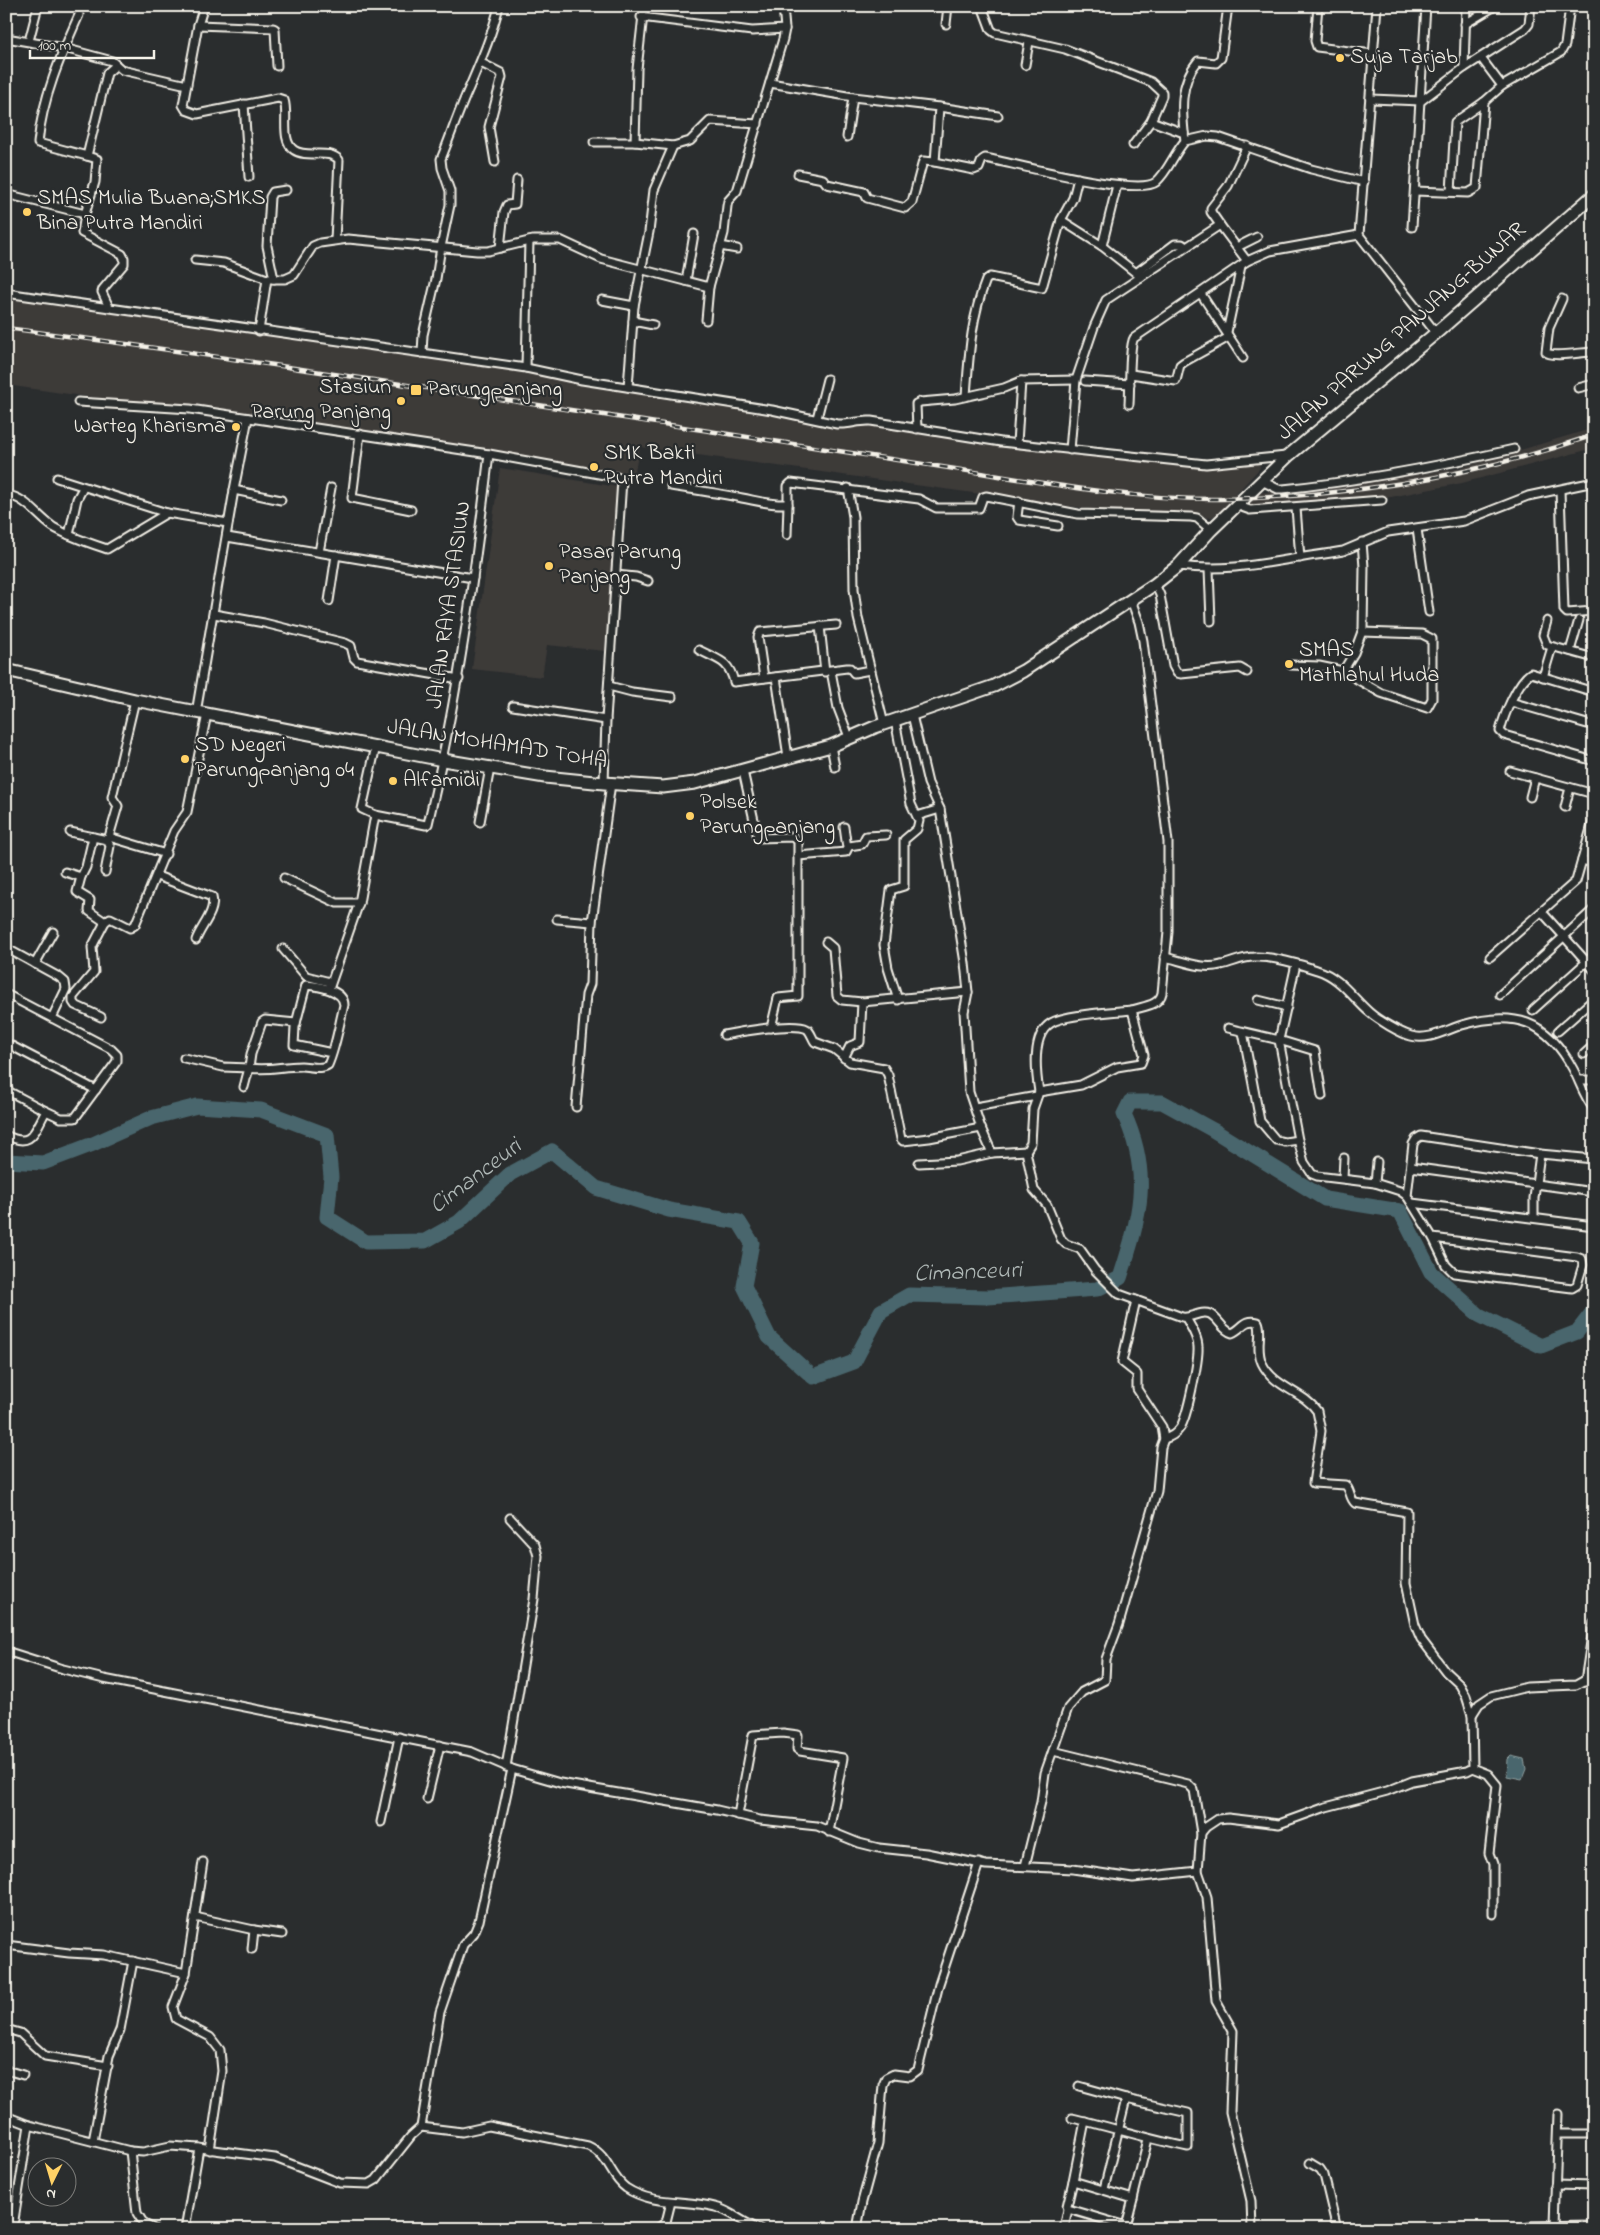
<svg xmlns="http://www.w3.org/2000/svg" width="1600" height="2235" font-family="'Indie Flower',sans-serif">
<rect width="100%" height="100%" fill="#2a2d2e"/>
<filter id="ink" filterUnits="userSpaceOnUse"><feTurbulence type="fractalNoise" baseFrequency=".02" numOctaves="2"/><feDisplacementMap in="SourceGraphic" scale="10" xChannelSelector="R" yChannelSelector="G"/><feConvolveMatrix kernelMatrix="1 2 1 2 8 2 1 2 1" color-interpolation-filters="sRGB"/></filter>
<g filter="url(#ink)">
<g fill="#3d3a39">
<polygon points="6,296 50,305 526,369 843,425 859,421 1006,446 1212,466 1259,461 1260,468 1236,494 1318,489 1460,468 1594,428 1594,448 1462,483 1391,497 1295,508 1236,511 1207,518 1198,512 1111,512 640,447 634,475 6,385"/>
<polygon points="500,468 618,487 605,651 547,645 542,677 472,669"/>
</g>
<polygon fill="#49666d" stroke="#8d9e9e" points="1511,1756 1524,1759 1526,1769 1522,1779 1507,1776 1508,1759"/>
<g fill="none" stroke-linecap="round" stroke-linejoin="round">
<path stroke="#49666d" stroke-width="15" d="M6,1161L43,1163L93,1144L151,1118L197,1106L261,1110L327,1135L331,1177L327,1217L366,1242L425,1241L459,1222L510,1174L552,1151L596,1188L669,1210L739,1222L752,1243L744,1286L769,1337L813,1377L854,1362L881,1311L909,1295L988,1297L1097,1289L1120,1278C1140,1216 1152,1175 1124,1114L1130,1102H1162L1213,1130L1325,1199L1400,1211L1431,1272L1479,1315L1541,1346L1577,1332L1594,1310"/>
<defs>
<g id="street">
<path d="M204,6L198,25L183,105L186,110L197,114L278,98L284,100C289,114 280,140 294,150C307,159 329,148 339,160L335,240"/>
<polyline points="982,6 991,30 995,33 1065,49 1151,82 1162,92 1162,96 1151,121 1133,145"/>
<polyline points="1318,6 1315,41 1317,47 1373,54"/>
<polyline points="1377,6 1359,235 1436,333"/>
<path d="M79,15C61,55 42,99 38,143L87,156"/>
<polyline points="641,17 752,31 785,29"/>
<polyline points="946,24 948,6"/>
<polyline points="1465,24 1495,6"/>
<polyline points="198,25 273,28 275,29 277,66"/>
<polyline points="6,38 64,48 112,61 122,70 187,85"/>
<polyline points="29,41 38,6"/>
<polyline points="1481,58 1502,86"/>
<polyline points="481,63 501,73 502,77 489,127 495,162"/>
<polyline points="1025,65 1029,42"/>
<polyline points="1464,68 1466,6"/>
<path d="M770,83L853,97L939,107L935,162L974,170L979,168L982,160L985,158C1012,163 1138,197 1156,182C1168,172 1174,153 1185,141L1207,136L1218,137L1311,169L1364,182"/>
<polyline points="1371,99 1421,101 1464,68 1525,29 1529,24 1531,6"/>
<polyline points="244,104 249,177"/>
<polyline points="939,107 998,116"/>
<polyline points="1151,121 1184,133"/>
<polyline points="847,137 853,97"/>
<path d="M1185,141C1182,114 1178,84 1198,61L1216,63L1221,58L1228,6"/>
<polyline points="594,142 635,142 673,146 690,141 710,121 758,124"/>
<polyline points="635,142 637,69 644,6"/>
<polyline points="798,174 823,179 827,184 864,192 867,198 905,208 912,202 923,161 935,162"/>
<polyline points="1415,191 1468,193 1477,188 1484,102"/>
<polyline points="1451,192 1455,122 1484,102 1502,86 1561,52 1565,45 1570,6"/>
<polyline points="6,194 85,214"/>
<polyline points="1061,220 1102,246 1141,277"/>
<polyline points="1220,225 1211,212 1211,208 1228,186 1247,146"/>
<polyline points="1412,227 1426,6"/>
<polyline points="720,246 737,249"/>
<polyline points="1102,246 1117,185"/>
<polyline points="1237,247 1257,237"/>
<polyline points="500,248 504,212 507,205 515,204 517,180"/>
<polyline points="195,260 224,263 267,279"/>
<polyline points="1136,273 1175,244 1182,244 1186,247"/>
<polyline points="274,279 267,246 270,197 273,192 286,190"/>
<polyline points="686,281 694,234"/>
<path d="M6,293L526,368L582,380L772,410L837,424C849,425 859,420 871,421L1001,442L1206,464L1286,456"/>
<polyline points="1201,294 1243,358"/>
<path d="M1562,299L1549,328L1546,352C1551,358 1583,352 1594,352"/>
<polyline points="602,300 634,306"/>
<polyline points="109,307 102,292 103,289 124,264 124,258 122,254 82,233 85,214 95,182 97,159 87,156 107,73 115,66"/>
<polyline points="706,320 709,287 724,233 727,206 728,201 737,191 783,39 785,29 783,6"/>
<polyline points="633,321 653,325"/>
<polyline points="259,331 267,279 285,279 294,275 313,246 320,243 348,239 477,251 488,251 533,240 560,240 601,259 709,287"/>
<polyline points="1227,332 1241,266"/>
<path d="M422,353L423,335L436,279L441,247L450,205V191L442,168L441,159C451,135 459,110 470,86C481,60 492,35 499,6"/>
<polyline points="526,368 529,241"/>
<polyline points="1131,374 1176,381 1180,365 1184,362 1229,337"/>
<polyline points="1085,381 1130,384"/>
<polyline points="628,387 634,306 649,232 654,190 673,146"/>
<polyline points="1578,388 1594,384"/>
<path d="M966,396C969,356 971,317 986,280L990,277L1042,288L1061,220L1073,198L1078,178"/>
<polyline points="78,402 190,409 489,454 621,478 622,480 606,720 604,783"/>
<path d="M1129,404C1130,392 1129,345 1134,338L1247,261L1270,251L1359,235"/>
<polyline points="817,418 827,379"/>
<polyline points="917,429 916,404 920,402 955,399 1004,388 1021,381 1076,380"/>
<polyline points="360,434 352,498 411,510"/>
<polyline points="1017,443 1021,381"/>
<polyline points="1070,450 1076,380 1094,327 1106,300 1220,225 1247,261"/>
<polyline points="57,478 167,513 228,523"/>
<path d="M1262,481L1278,489H1283C1362,481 1438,466 1514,449"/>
<path d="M671,486C695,490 718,493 742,498C758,501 771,505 788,504V486L791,483L919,499L936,508H979L983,497L986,496L1078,514L1191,517L1197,518L1211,530"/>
<polyline points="848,488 853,517 854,589 858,618 884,724"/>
<polyline points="234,490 281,500"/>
<polyline points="1560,490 1564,610 1567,613 1594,611"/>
<path d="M6,495C26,497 37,516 53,527C70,537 89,543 107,549L167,513"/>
<polyline points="1019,501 1017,517 1019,520 1058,526"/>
<polyline points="1236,505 1250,510 1382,500"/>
<polyline points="1296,508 1300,558"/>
<polyline points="1417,529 1429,612"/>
<polyline points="69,535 77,499 83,488"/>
<polyline points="787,535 788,504"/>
<polyline points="227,537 473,578"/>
<polyline points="319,552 331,488"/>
<path d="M1178,566C1236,573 1275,560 1331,553L1343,551L1388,532L1464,521L1528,496L1594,482"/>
<polyline points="1209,569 1211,621"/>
<polyline points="616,575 636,577 648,581"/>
<polyline points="1155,584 1160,595 1173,666 1177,673 1181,674 1240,668 1247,672"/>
<path d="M1131,600L1139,622L1143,641L1168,842V932L1162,993C1159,1006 1143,1006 1132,1010L1144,1055L1141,1063L1117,1067L1081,1085L1039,1092L1033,1109L1031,1143L1026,1151L1034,1190L1047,1205L1061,1239L1066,1244L1080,1249L1095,1270L1119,1294L1182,1317C1191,1319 1200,1310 1210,1314C1219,1319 1222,1330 1232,1333C1242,1329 1245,1318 1258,1322C1263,1332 1255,1348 1262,1363C1274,1388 1303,1391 1317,1411L1321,1431L1313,1483L1345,1485C1351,1489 1349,1498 1355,1503L1407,1512L1406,1583L1415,1625L1421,1639L1446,1672L1460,1685L1466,1696L1472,1715L1473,1768L1467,1771L1412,1781L1387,1791L1326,1807L1279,1824L1228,1818L1218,1819L1206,1827L1201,1833L1198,1871L1207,1897L1216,2001L1233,2031L1230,2112L1251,2201L1252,2229"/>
<polyline points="329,601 336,555"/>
<polyline points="214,614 264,623 345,643 351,646 354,658 357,661 459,679"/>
<polyline points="1547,621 1543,635 1547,645 1594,658"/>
<polyline points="820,626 825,672"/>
<path d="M699,650C718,660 729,660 734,682L847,668H850L854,673L870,670"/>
<polyline points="1570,651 1579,620"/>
<polyline points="1291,665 1319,666 1343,671 1381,693 1427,708 1432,699 1432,639 1422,634 1362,632"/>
<polyline points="831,671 838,708 849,737"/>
<polyline points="1343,671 1354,653 1363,629 1364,567 1362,542"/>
<polyline points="776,677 788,757"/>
<polyline points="1543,677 1552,647"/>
<polyline points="764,678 758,637 760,632 836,625"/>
<polyline points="609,686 632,692 672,697"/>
<path d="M1594,692L1531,673C1517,682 1504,715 1500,731L1504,735L1594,761"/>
<polyline points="1511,702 1594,726"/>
<polyline points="513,706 606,720"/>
<polyline points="196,713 234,490 248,418"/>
<polyline points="912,715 928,783 940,809 965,963 968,992 964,1012 969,1092 981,1128 992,1153 1026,1151"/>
<polyline points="895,720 911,804 919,821 917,829 904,840 904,886 891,890 884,945 888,968 898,1000"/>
<path d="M376,746L362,809L375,815L426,825L428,824C457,701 474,580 489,454"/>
<polyline points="831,746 835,767"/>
<polyline points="743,771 758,838 793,837 798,841 798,996 778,998 771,1028"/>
<polyline points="1510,771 1594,794"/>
<polyline points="1530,797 1535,778"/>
<polyline points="1565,807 1570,788"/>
<polyline points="917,816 940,809"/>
<polyline points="480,822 490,768"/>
<polyline points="844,827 847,848"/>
<polyline points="70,832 107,840 109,837 166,854"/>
<polyline points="109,837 118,806 112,797 135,700"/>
<polyline points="798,856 846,852 849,846 862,844 866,836 886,835"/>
<polyline points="1582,860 1594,863"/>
<polyline points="65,872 81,877 77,892 90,900 89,911 105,922"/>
<polyline points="105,872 110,846 107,840"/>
<path d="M157,876L212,897C216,912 201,926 196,940"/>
<polyline points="81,877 86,867 93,837"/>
<polyline points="284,878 337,903 359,903"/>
<polyline points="1542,912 1594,970"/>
<polyline points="557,919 592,922"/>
<polyline points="826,942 833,948 837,996 842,1000 862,1002 860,1042 850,1046 844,1058"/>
<polyline points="6,948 59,977 65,982 66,989 52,1018"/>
<polyline points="283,949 306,976 330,982"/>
<path d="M1165,957C1183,961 1203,970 1221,965C1232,963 1242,957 1254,957C1271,956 1300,964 1317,970C1340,977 1352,997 1369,1012C1378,1020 1400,1033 1411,1036C1428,1041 1446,1030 1462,1025C1514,1010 1547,1020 1573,1069C1580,1082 1584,1097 1594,1109"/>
<polyline points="1490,957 1576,881 1594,818"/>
<polyline points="35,964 53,932"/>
<polyline points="1296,964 1279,1040 1298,1140 1304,1162 1312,1174 1317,1176 1375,1183 1400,1191 1407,1196 1433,1238 1446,1265 1454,1273 1572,1288 1577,1285 1583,1265 1582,1259 1577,1257 1433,1238"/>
<polyline points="329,989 359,903 375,815"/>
<path d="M6,994L111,1049L117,1055V1061L75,1118H61L46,1111C34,1132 32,1149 6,1135"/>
<polyline points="1500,995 1594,909"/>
<polyline points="1258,1000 1287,1007"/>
<polyline points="862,1002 968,992"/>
<polyline points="1533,1010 1594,955"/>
<polyline points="101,1017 75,1005 73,1002 73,997 94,972 92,947 105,922 110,918 130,928 135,925 174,831 187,812 207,714"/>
<polyline points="1228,1028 1279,1040 1315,1051 1322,1096"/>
<polyline points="1558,1031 1594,999"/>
<polyline points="1243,1032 1260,1121 1276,1140 1285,1142 1298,1140"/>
<path d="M724,1035C739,1032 794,1022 807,1029C811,1032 812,1038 815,1042L834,1049L850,1062L884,1068L888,1075L901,1139L903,1141L929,1138L981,1128"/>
<polyline points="6,1043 96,1090"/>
<polyline points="1584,1054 1594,1045"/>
<polyline points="184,1058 223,1067 249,1068 251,1054 262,1022 265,1020 296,1023"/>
<polyline points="1579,1080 1594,1080"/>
<path d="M244,1087L249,1068C270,1071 281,1066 301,1066C309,1066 321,1070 328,1065C336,1047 339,1025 344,1005C344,990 318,986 306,985L295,1027L294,1045L332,1053"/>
<polyline points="6,1090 46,1111"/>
<path d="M1039,1092C1036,1073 1031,1035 1051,1023C1065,1014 1114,1012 1132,1010"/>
<polyline points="576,1107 586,995 590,984 592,922 611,783"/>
<polyline points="975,1107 1037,1096"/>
<polyline points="1540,1154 1594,1159"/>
<polyline points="919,1163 957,1161 992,1153"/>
<polyline points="1411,1167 1594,1192"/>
<polyline points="1343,1178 1344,1158"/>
<polyline points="1375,1183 1377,1162"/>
<polyline points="1407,1196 1413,1144 1416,1139 1421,1136 1540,1154 1534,1198 1534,1217"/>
<polyline points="1412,1203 1594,1226"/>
<path d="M1164,1439C1171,1437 1176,1434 1180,1428C1187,1418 1199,1360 1198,1347C1198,1337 1191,1327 1186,1318"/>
<polyline points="6,1651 63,1669 104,1679 472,1752 512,1769 560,1783 717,1810 760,1820 817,1826 859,1843 879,1848 926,1853 986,1865 1073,1869 1133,1878 1198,1871"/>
<polyline points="1585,1681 1594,1622"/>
<polyline points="1472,1715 1479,1704 1491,1696 1527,1687 1576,1685 1594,1675"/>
<polyline points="1053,1751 1188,1784 1194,1790 1201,1833"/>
<polyline points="506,1767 534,1599 538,1556 535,1545 510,1518"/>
<polyline points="1473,1768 1488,1774 1497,1785 1489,1853 1493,1864 1493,1914"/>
<polyline points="427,1799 440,1745"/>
<polyline points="738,1815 753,1735 783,1733 798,1735 797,1749 800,1751 843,1758 829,1832"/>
<polyline points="381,1822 399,1737"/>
<polyline points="203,1862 186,1973 173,2007 176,2019 210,2037 220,2050 222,2071 210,2150"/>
<polyline points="1025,1866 1041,1802 1045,1773 1068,1708 1082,1692 1105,1680 1106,1659 1119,1624 1157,1491 1161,1447 1164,1439 1162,1427 1137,1389 1137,1374 1122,1362 1136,1300"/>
<polyline points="195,1917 254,1930 282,1934"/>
<polyline points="6,1945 69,1953 104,1955 186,1973"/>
<polyline points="252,1949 254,1930"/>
<polyline points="6,2029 20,2033 45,2056 108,2066"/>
<polyline points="6,2070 23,2075"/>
<polyline points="1079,2086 1126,2099"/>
<path d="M6,2116L29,2125L130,2151L143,2152L170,2146L199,2148L275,2158L340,2183L369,2184L376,2180L411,2136L421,2127L462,2132L489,2126L588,2146C610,2156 609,2176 626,2188C653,2206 686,2199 715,2207C732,2211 743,2224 760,2229"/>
<path d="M1072,2118C1111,2127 1148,2139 1188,2147V2113L1126,2099L1104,2189"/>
<polyline points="421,2127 440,2012 463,1945 474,1933 479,1921 512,1769"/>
<polyline points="1558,2134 1594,2134"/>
<polyline points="93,2141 109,2056 120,2030 133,1961"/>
<polyline points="130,2151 137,2213 144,2224 154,2229"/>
<polyline points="1310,2163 1320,2169 1324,2175 1337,2229"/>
<polyline points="1073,2181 1085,2121"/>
<polyline points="1555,2185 1594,2186"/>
<polyline points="1133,2199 1148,2139"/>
<polyline points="1554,2225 1558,2114"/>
<polyline points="6,2227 14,2220 29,2125"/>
<polyline points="185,2229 199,2148"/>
<polyline points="657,2229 666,2222 671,2202"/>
<polyline points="857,2229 862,2202 878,2143 883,2085 886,2078 894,2074 910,2076 918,2070 939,1984 979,1863"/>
<polyline points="1064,2229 1068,2209 1067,2206 1073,2181 1133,2199 1126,2226 1068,2209"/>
<polyline points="1528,2229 1528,2226 1594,2225"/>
</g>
<polyline id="primary" points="6,670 135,700 443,760 545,777 604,783 663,787 695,783 831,746 875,727 994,686 1023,671 1155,584 1178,566 1211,530 1288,456 1436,333 1594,195"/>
</defs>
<use href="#street" stroke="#f4f1e8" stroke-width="11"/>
<use href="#primary" stroke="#f4f1e8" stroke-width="15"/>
<use href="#street" stroke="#2a2d2e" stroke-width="7"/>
<use href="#primary" stroke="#2a2d2e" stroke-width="11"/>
<defs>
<path id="rail" d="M6,328C241,358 475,396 709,431C800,445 890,459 981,473C1060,486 1141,500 1221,499C1347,497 1475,476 1594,435"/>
</defs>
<use href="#rail" stroke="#f4f1e8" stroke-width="4.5"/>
<use href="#rail" stroke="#2a2d2e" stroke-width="2.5" stroke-dasharray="8" stroke-linecap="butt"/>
</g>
</g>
<g fill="#ffd166" stroke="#2a2d2e" stroke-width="2">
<circle cx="1340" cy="58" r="5"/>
<circle cx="27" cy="212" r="5"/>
<rect x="410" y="384" width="12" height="12" rx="2.5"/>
<circle cx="401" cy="401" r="5"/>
<circle cx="236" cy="427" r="5"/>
<circle cx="594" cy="467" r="5"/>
<circle cx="549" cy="566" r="5"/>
<circle cx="1289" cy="664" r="5"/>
<circle cx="185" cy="759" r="5"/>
<circle cx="393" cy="781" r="5"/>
<circle cx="690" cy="816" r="5"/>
</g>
<g text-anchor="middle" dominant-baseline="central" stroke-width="4.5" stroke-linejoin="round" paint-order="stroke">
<g font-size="22" fill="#f4f1e8" stroke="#2a2d2e" text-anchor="start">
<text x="1350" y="58">Suja Tarjab</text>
<text x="37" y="199">SMAS Mulia Buana;SMKS<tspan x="37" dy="25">Bina Putra Mandiri</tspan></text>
<text x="391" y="388" text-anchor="end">Stasiun<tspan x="391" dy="25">Parung Panjang</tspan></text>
<text x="427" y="390">Parungpanjang</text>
<text x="226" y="427" text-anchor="end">Warteg Kharisma</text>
<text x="604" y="454">SMK Bakti<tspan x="604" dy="25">Putra Mandiri</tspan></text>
<text x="559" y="553">Pasar Parung<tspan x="559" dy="25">Panjang</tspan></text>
<text x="1299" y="651">SMAS<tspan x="1299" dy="25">Mathlahul Huda</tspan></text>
<text x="195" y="746">SD Negeri<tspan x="195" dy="25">Parungpanjang 04</tspan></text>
<text x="403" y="781">Alfamidi</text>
<text x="700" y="803">Polsek<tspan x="700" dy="25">Parungpanjang</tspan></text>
</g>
<g font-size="22" fill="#f4f1e8" stroke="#2a2d2e">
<text transform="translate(1402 332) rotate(-41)">JALAN PARUNG PANJANG–BUNAR</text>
<text transform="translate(450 605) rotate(-82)">JALAN RAYA STASIUN</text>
<text transform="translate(497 745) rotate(9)">JALAN MOHAMAD TOHA</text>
</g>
<g font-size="24" font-style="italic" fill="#b0b9b7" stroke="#2a2d2e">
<text transform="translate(476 1177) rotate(-37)">Cimanceuri</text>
<text transform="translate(968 1273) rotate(-2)">Cimanceuri</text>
</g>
</g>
<rect width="1600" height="2235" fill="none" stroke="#2a2d2e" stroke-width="25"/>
<rect x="12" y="12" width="1575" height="2210" fill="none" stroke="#f4f1e8" stroke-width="2" filter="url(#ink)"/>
<g transform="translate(52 2182) rotate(185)"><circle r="24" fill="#2a2d2e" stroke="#7b7b78"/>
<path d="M0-4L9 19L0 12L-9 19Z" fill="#ffd166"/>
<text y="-8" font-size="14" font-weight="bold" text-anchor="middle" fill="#f4f1e8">N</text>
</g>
<path d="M30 50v8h124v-8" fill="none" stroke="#f4f1e8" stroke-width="2.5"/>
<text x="38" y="50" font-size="15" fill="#f4f1e8" stroke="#2a2d2e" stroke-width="4" paint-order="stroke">100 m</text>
</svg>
